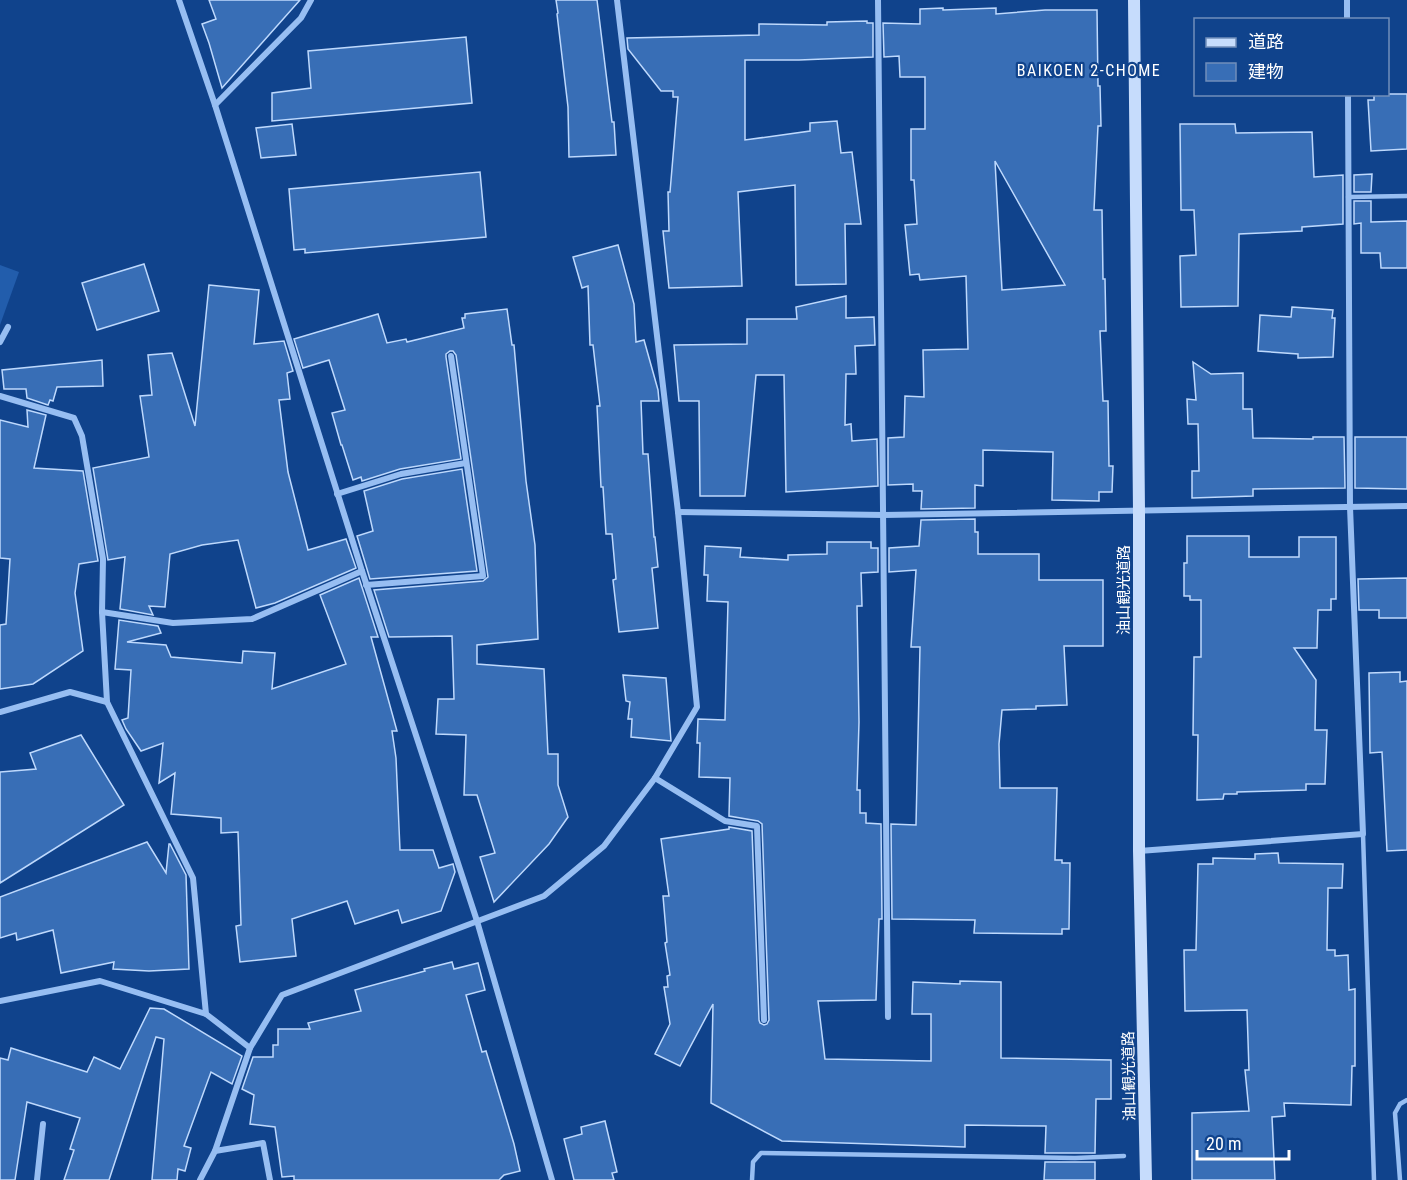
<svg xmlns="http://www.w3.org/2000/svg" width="1407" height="1180" font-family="'Roboto Condensed','Noto Sans JP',sans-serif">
<rect width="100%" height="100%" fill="#10438c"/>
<polygon fill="#225dac" points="0,265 19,272 0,325"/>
<g fill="#386eb6" stroke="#bed9fd" stroke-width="1.5" fill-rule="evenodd">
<polygon points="209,0 300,0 222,88 209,43 202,24 216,19"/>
<polygon points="556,0 597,0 612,122 614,122 616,155 569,157 568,107 557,14 558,13"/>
<path d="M943,8V10L996,8V14L1045,10H1097L1098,86H1100L1101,126H1098L1094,210H1102L1103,279H1105L1106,331H1100L1103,401H1108L1109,466H1113L1112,492H1099V501L1052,500L1053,452L983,450V486L975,485V508L921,509L922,491H913V484L888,485V438L904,437L905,396L924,397L923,350L968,349L966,276L920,280L919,274L910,275L905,225L917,224L914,180H911V129H925V77H900L899,56L884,57L883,23L920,24V9ZM995,161L1065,285L1002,290Z"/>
<polygon points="867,21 867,23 873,23 873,57 799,60 745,60 745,140 810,131 810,123 837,121 841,153 852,152 861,224 845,224 846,284 796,285 795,185 738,192 742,286 669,288 663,231 669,231 668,192 670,192 678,97 673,97 673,91 661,91 628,49 627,38 759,35 759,24 827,25 827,22"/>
<polygon points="466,37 472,103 272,121 272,93 311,88 308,51"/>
<polygon points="1374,94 1407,94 1407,149 1371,151 1368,100 1374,100"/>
<polygon points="292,124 296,155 261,158 256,128"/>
<polygon points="1180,124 1235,124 1236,133 1312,132 1314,177 1343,175 1343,224 1302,227 1302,231 1239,234 1238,306 1181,307 1180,256 1196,255 1194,210 1181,210"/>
<polygon points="480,172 486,237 305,253 305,249 294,250 289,189"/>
<polygon points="1372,174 1371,192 1354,192 1354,175"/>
<polygon points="1354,201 1371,201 1371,222 1407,221 1407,268 1381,268 1380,253 1361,253 1361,223 1354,224"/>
<polygon points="618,245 634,304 636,342 644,340 658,390 659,401 641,401 643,454 648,454 654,537 655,537 658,567 652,568 658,628 619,632 613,580 616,579 612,534 606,534 603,487 601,487 597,406 600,406 593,345 590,345 588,286 582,288 573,257"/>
<polygon points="144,264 159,311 97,330 82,283"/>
<polygon points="209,285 259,290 254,344 284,341 293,371 287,373 290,399 279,400 288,472 308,550 346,539 356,568 275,603 256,608 238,540 202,545 170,554 165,607 149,606 153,615 120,609 125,557 108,560 93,468 149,457 140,396 152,395 148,355 172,353 195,426"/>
<polygon points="846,296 846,318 874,317 875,345 855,346 856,374 846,374 845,425 851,424 852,441 877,439 878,486 786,492 784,375 756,375 745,496 700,496 699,401 679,401 674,345 747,344 747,319 797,319 796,307"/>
<polygon points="1292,307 1333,310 1332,318 1335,318 1333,357 1298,358 1298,354 1258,351 1260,315 1291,317"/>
<polygon points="507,309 512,345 514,345 526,481 535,545 538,639 477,645 477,664 544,669 548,754 558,754 558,785 568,817 549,844 494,902 480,857 495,853 477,795 464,795 466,735 436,734 438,699 454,699 452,636 389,637 374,590 483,581 488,577 456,355 453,351 450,351 446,354 446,357 461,459 400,469 362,481 361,477 353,480 342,445 341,445 332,413 345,410 329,360 303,368 294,339 378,314 387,343 406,339 407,342 464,328 462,318 465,318 465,314"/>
<polygon points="102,360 103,386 57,387 53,401 50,400 48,405 27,398 26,389 4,389 2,370"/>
<polygon points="1193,362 1211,374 1243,373 1243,409 1252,409 1253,438 1313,439 1313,437 1344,437 1345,488 1253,489 1253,496 1192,498 1192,471 1199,471 1198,424 1188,424 1187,399 1196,400"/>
<polygon points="27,410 46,415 34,468 83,471 98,561 79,564 75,593 83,651 33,684 0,689 0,625 6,624 10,559 0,558 0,420 28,427"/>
<polygon points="1355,437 1407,437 1407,489 1355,488"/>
<polygon points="462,469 477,571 370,579 357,536 373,531 364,491 402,479"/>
<polygon points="975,519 975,532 978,532 978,554 1039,554 1039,580 1103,580 1103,646 1064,646 1067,705 1036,706 1036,709 1002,710 999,744 1000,788 1057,788 1055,860 1062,860 1062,863 1070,863 1069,929 1062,929 1062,934 974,933 975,920 892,919 891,824 916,825 920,647 911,647 916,570 889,572 889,548 919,546 921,520"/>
<polygon points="1187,536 1249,536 1249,557 1299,557 1299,537 1336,537 1336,599 1331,599 1331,610 1318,610 1317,648 1294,648 1316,680 1315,730 1327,730 1325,784 1306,784 1306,790 1237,792 1237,794 1224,794 1223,799 1197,800 1198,735 1193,735 1194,657 1201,657 1201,600 1190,600 1190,596 1184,596 1184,563 1187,563"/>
<polygon points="827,542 871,542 871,548 878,548 878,572 861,573 862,606 857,606 859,722 857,790 860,790 860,813 866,813 866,823 881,824 882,919 879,919 876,1000 818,1001 825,1059 931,1061 931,1014 912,1014 913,982 960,984 960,981 1001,982 1001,1058 1111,1060 1111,1099 1096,1099 1095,1153 1045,1153 1046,1126 965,1125 965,1147 782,1141 711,1103 713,1004 680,1066 655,1054 670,1024 664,987 668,987 667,976 670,975 665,943 667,942 663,896 669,896 661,839 729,829 729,827 752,831 759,1020 760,1023 764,1025 767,1024 769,1020 762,824 758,821 729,816 730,778 699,777 700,743 697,743 698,719 725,720 727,640 728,602 707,601 708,575 704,575 705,546 741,548 740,557 788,560 788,555 827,554"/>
<polygon points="359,578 378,637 371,637 397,731 392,731 396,758 400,850 433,850 439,868 453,864 455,872 441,911 402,923 398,910 355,924 347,901 292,919 296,956 240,962 236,926 241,925 238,832 221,833 221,818 171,814 175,773 159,783 163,743 141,751 126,729 122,720 128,718 131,670 115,669 119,620 158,626 161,633 127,642 166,645 171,657 242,663 243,651 275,653 272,689 346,664 320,595"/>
<polygon points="1407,578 1407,618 1379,618 1379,610 1359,610 1358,579"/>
<polygon points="1400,672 1400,682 1407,681 1407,850 1387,851 1382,752 1370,753 1369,673"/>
<polygon points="623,675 666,678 671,741 631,737 632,719 628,719 630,702 626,701"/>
<polygon points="81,735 124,805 0,883 0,772 36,769 30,753"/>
<polygon points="147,842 166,873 169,844 170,844 186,875 189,969 149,971 113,969 114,962 61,973 53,930 17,940 16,933 0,938 0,897"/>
<polygon points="1278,853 1279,863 1343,864 1342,888 1328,888 1327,950 1335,950 1335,956 1348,955 1349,990 1355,989 1355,1066 1352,1066 1351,1105 1284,1103 1285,1116 1272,1117 1275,1180 1192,1180 1192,1113 1249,1111 1245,1070 1249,1070 1247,1010 1185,1011 1184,950 1196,950 1198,864 1213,864 1213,858 1255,859 1255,854"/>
<polygon points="452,962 454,969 478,963 485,990 466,995 482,1052 486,1051 514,1144 520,1171 504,1175 499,1180 294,1180 294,1176 282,1177 275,1127 250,1124 254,1095 242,1089 253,1057 273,1057 273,1045 278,1045 278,1029 310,1029 308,1023 361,1011 355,990 425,971 424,969"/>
<polygon points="150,1008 164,1009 242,1056 232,1084 211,1072 184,1146 191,1148 185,1171 178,1169 177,1180 152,1180 164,1039 156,1037 109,1180 64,1180 74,1150 70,1149 80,1118 27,1102 15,1180 0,1180 0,1058 8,1060 11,1048 87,1072 94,1057 120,1069"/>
<polygon points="605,1121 617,1172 612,1173 614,1180 574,1180 564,1139 582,1134 581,1127"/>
<polygon points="1045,1162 1095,1162 1095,1180 1044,1180"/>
</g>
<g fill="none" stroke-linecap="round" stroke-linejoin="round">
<g stroke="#97bef2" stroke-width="4.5">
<polyline points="1348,197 1407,196"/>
<polyline points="1363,834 1374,1180"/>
<polyline points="752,1180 753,1162 761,1153 1075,1158 1124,1156"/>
<polyline points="1400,1180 1395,1113 1400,1104 1407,1100"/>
</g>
<g stroke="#97bef2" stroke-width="6">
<polyline points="179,0 215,105 362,571 477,921 552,1180"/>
<polyline points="878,0 888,1017"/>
<polyline points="1347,0 1347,20"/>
<polyline points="215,105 301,18 311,0"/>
<polyline points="0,342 8,327"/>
<polyline points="0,396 74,418 82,436 103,559 102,612 107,702"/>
<polyline points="337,494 401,474 466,463"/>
<polyline points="678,512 884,515 1407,506"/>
<polyline points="366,585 483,576 451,356"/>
<polyline points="102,612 173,623 252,619 362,571"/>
<polyline points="0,712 70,692 107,702 193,878 206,1014 250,1048"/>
<polyline points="655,778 725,821 757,826 764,1020"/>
<polyline points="1139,851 1363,834 1350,507 1348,94"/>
<polyline points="0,1001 100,981 206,1014"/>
<polyline points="215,1151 263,1143 270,1180"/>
<polyline points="37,1180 43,1124"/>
<polyline points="200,1180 215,1151 250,1048 282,995 544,896 604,846 655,778 697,707 678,512 617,0"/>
</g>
<polyline stroke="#c6dcfc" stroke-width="12" points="1134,0 1139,511 1139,851 1146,1180"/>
</g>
<g text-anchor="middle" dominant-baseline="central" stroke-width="4.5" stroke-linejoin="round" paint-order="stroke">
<g font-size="15" fill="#fff" stroke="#10438c">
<text transform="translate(1124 590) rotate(-90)">油山観光道路</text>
<text transform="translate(1129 1076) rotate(-91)">油山観光道路</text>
</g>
<g font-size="16" letter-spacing="1.5" fill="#fff" stroke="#10438c">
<text x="1089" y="70">BAIKOEN 2-CHOME</text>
</g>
</g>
<rect x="1194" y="18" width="195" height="78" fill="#10438c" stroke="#708eba" stroke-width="1.5"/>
<rect x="1206" y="38" width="30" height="9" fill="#c6dcfc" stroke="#708eba" stroke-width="1.5"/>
<text x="1248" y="48" font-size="18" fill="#ffffff">道路</text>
<rect x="1206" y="63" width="30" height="18" fill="#386eb6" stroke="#708eba" stroke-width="1.5"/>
<text x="1248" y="78" font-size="18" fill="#ffffff">建物</text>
<path d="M1197 1150v9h92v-9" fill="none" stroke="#ffffff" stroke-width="3"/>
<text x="1206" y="1150" font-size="18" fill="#ffffff" stroke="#10438c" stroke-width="4.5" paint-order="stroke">20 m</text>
</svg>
